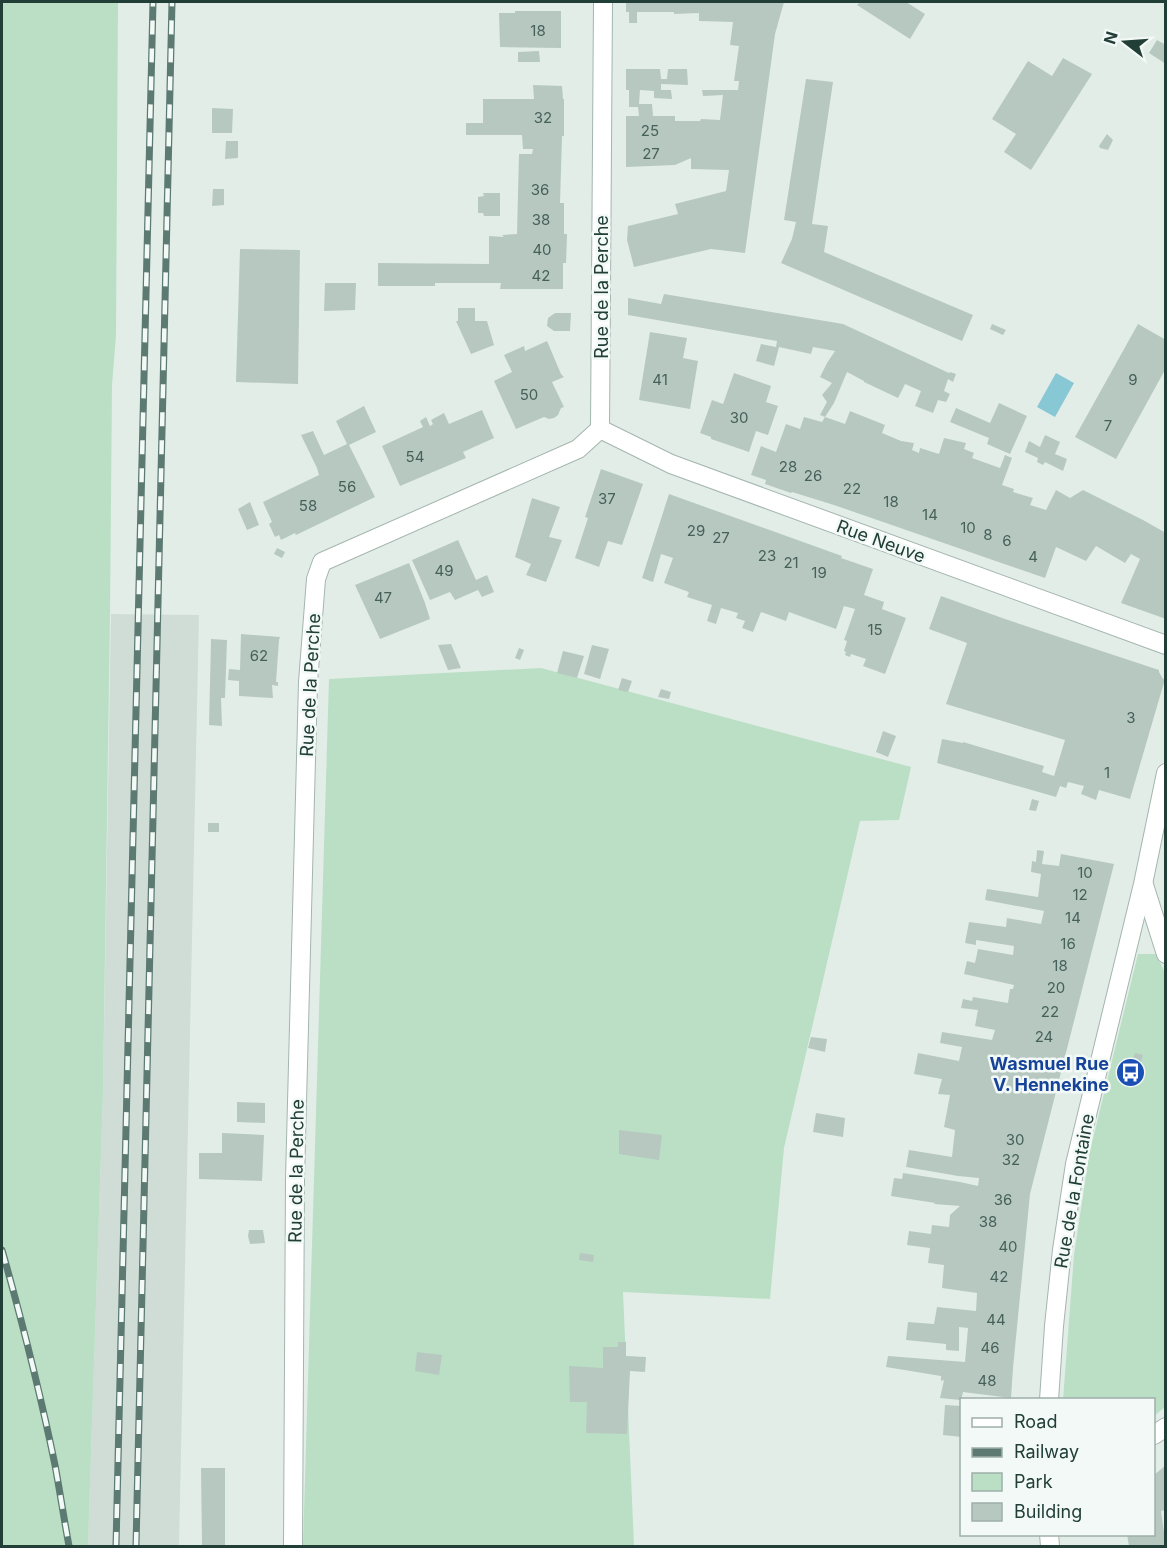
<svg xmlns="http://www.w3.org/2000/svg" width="1167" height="1548" font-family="Inter,sans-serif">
<rect width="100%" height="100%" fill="#e2ede8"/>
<polygon fill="#d0ddd7" points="111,614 199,615 179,1546 88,1546 103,1092"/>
<g fill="#badfc5">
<polygon points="2,2 118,2 116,335 112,385 110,614 103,1092 88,1546 2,1546"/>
<polygon points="541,668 911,767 899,820 860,821 784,1148 770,1299 623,1292 634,1546 303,1546 329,679"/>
<polygon points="1138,954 1156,954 1166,975 1165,1407 1154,1416 1154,1400 1063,1400 1074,1255 1089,1155"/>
</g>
<polygon fill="#88c7d4" points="1056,373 1074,383 1055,417 1037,407"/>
<g fill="#b7c8c1">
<polygon points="626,2 784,2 775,34 745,253 711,249 634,267 627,240 628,226 678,214 675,204 726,191 729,170 691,169 691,158 675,165 626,167 626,116 639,116 638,107 629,107 629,90 626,90 626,69 660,69 661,79 667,79 668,69 687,69 688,85 661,84 661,90 671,90 672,99 654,98 654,91 640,90 639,104 652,104 653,116 675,116 675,121 700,121 701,119 720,120 723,95 703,96 702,90 738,90 739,81 734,81 739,46 730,45 733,22 699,21 699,13 674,14 674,12 637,12 637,23 629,23 629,12 626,12"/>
<polygon points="860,2 906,2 925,14 910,39 857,5"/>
<polygon points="515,11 561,11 561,48 500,47 499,13 515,13"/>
<polygon points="1157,40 1166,45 1166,64 1149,53"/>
<polygon points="539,51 540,62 518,62 518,52"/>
<polygon points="1063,58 1092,74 1031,170 1004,152 1016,134 992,119 1028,61 1052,76"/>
<polygon points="806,79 833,82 812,224 828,226 824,252 973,315 962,341 781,263 792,239 796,222 784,220"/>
<polygon points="533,85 562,86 563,99 564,99 564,136 562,136 560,203 564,203 564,234 567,234 566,263 563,263 563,289 500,289 501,283 435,283 435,286 378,286 378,263 489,264 489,236 504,237 502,235 517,234 519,154 532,154 533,149 523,149 522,135 466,135 466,123 483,123 483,99 534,99"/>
<polygon points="212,108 233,109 232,133 212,133"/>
<polygon points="1107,134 1113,140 1108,150 1100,148 1099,146"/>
<polygon points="226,141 238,141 238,158 225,159"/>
<polygon points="213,189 224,189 224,205 212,206"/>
<polygon points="483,193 500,193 500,216 484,216 483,213 478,213 478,197 484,196"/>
<polygon points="240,249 300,250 298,384 236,382"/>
<polygon points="325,283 356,283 355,310 324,311"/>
<polygon points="664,294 843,324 949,373 950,372 956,374 953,382 948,379 944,391 950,394 946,402 938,400 933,413 915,406 921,391 905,384 898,398 864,382 864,381 847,372 834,403 825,417 820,415 827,402 822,395 832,383 820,377 827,363 835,351 813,347 811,354 779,347 774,366 756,361 761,344 776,347 777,341 628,315 628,298 661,304"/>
<polygon points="458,308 475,308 475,321 487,321 494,345 471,354 456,321 458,321"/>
<polygon points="555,313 571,313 570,331 554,331 547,326 548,318"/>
<polygon points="992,324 1006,330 1003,335 990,329"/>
<polygon points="1138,324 1166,340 1164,346 1166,346 1166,368 1116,459 1075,437"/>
<polygon points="650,332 687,338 683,358 698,361 690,409 639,400"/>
<polygon points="547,341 561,374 564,377 552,382 564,407 561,408 558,415 554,418 549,419 544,417 516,429 494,381 512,372 504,355 524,346 525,351"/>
<polygon points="734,373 771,386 766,402 778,406 768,435 756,431 749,452 711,439 711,437 700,433 712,400 723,404"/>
<polygon points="999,403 1027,416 1010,454 987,444 989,438 950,422 956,408 990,423"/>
<polygon points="364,406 376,432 349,445 375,497 296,535 295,533 281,540 279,535 275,537 269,524 272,522 263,502 319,475 317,468 301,435 313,431 324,455 347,444 336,421"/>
<polygon points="482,410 494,438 463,452 466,458 400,486 382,446 423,427 420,421 426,417 430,426 433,424 431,420 444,413 449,424"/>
<polygon points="850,411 885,425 882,433 901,441 914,443 912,450 919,453 920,448 939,454 944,438 966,443 964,449 974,453 972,458 1000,468 1005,455 1012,458 1002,485 1014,489 1013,492 1033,498 1030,505 1046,510 1056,490 1070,498 1083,490 1143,520 1166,533 1166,619 1121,603 1140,559 1131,554 1125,563 1096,546 1086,561 1056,547 1045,578 834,505 792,492 791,493 765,484 766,480 751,475 761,446 776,452 786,424 800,429 804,417 822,422 825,417 845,424"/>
<polygon points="1045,435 1060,442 1055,454 1067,459 1063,471 1045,462 1043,465 1037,462 1038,458 1025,452 1029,441 1040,447"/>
<polygon points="601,469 643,484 622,545 608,541 599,567 575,558 588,518 585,517"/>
<polygon points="669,494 842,556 841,558 873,569 864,595 884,602 882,609 906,618 885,674 863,666 866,659 851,654 850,657 845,655 846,652 844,651 847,641 844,640 855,609 844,606 836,629 789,612 786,621 761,612 753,632 742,628 745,621 736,618 738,613 721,608 716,624 707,621 712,605 687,597 689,592 664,583 673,558 661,554 653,582 642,578"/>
<polygon points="532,498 560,507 549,537 562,540 546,582 526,575 531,564 515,557"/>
<polygon points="250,502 259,525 247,530 238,509"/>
<polygon points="458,540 476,580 487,575 494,592 482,597 478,590 455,600 450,592 430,600 412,560"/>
<polygon points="277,548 285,552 282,558 274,554"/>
<polygon points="409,563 425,603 430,619 380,639 355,585"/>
<polygon points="941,596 1005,619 1159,670 1159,672 1163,679 1165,679 1130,799 1099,790 1096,800 1081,794 1084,786 1068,782 1066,788 1060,786 1056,797 937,763 942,739 963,743 963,742 1044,766 1042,772 1054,776 1065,740 946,704 967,643 929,629"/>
<polygon points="241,634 280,637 279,640 276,682 278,682 278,686 272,685 273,698 239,696 239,681 228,680 229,669 240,670"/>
<polygon points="211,639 227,640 225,698 221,698 222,726 209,725"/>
<polygon points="451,644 461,668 448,670 438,645"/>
<polygon points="592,645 609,649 600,679 584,674"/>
<polygon points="519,648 524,650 520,660 515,658"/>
<polygon points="563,651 584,656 577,678 557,673"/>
<polygon points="622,678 632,681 628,692 618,690"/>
<polygon points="661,689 671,692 669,699 658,697"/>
<polygon points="883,731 896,736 888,757 876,752"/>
<polygon points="1032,799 1039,801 1036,811 1029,810"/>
<rect x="208" y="823" width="11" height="9"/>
<polygon points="1037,850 1044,851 1042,864 1059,866 1061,854 1114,864 1030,1194 1013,1368 1011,1398 963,1392 961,1400 940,1398 944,1380 941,1381 941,1376 886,1367 888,1356 965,1362 968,1328 959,1327 959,1351 946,1350 946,1344 906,1340 908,1322 934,1324 937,1307 976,1311 977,1293 942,1288 944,1265 928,1263 930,1248 907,1245 909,1231 931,1234 932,1225 949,1227 950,1215 960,1206 934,1204 935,1203 891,1196 894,1178 902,1179 903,1173 960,1182 978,1186 979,1178 958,1176 906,1167 909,1150 952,1157 955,1130 944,1127 950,1095 938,1094 942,1079 914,1074 918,1053 959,1061 962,1047 940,1043 942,1032 992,1040 995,1030 975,1026 978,1010 961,1008 963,999 972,1001 973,997 1008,1003 1010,989 1013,989 1014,985 964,974 967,961 975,963 978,949 1013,955 1014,946 976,940 976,945 965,943 969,922 1006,927 1007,918 1041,924 1044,911 985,900 987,889 1038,897 1041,874 1031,872 1032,861 1036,862"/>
<polygon points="811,1037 827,1039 825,1052 808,1048"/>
<polygon points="1135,1053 1143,1055 1137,1075 1129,1072"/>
<polygon points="237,1102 265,1103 265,1123 237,1122"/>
<polygon points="816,1113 845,1118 843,1137 813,1132"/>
<polygon points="619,1130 662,1135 659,1160 619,1154"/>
<polygon points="222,1133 264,1135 262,1181 199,1179 199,1153 222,1153"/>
<polygon points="249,1230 263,1230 265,1243 250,1244 248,1236"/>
<polygon points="580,1253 594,1255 593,1262 579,1260"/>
<polygon points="618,1342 626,1342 626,1356 646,1357 645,1372 630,1371 627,1434 586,1433 587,1402 570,1402 569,1366 603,1368 603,1347 618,1347"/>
<polygon points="417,1352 442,1355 439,1375 415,1371"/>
<polygon points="945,1405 962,1406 962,1437 943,1435"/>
<polygon points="1166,1465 1166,1510 1161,1511 1166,1546 1129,1546 1127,1534 1154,1534 1154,1475"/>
<polygon points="201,1468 225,1468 225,1546 202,1546"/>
</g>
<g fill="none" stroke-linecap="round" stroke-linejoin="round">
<defs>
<g id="street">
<polyline points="600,429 671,464 1166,645"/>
<polyline points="1144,885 1166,954"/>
<polyline points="1049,1400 1054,1326 1062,1250 1075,1164 1143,884 1166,773"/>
<polyline points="1154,1435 1166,1427"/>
<polyline points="1049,1534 1050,1546"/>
<polyline points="293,1546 295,1179 308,682 316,579 322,562 578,449 600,429 603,2"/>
</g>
</defs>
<use href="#street" stroke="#a4b5af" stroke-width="20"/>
<use href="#street" stroke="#fff" stroke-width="18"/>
<defs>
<g id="rail">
<path d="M2,1250C22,1321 40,1392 55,1465C60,1492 64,1519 69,1546"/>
<polyline points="116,1546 153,2"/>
<polyline points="136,1546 172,2"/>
</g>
</defs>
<use href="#rail" stroke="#5c7a72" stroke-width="7"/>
<use href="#rail" stroke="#f3f9f6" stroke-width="4.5" stroke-dasharray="14" stroke-linecap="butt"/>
</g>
<defs>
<symbol id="bus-disc" viewBox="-11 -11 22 22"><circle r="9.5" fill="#1a4fb4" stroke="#f3f9f6"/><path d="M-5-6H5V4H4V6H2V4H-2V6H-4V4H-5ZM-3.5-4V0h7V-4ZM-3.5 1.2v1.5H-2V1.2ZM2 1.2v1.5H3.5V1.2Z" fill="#fff"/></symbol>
</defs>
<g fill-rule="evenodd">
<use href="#bus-disc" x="1114" y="1056" width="33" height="33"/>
</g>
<g text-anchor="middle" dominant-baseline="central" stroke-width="5" stroke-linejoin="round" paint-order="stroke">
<g font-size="15" fill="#46615a">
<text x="538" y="30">18</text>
<text x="543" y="117">32</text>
<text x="650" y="130">25</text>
<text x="651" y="153">27</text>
<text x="540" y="189">36</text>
<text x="541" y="219">38</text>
<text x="542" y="249">40</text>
<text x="541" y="275">42</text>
<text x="660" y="379">41</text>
<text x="1133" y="379">9</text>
<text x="529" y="394">50</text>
<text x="739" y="417">30</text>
<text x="1108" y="425">7</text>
<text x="415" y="456">54</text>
<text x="788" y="466">28</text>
<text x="813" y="475">26</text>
<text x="347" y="486">56</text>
<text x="852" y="488">22</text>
<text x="607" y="498">37</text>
<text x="891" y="501">18</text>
<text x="308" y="505">58</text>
<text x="930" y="514">14</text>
<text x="968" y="527">10</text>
<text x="696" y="530">29</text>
<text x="988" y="534">8</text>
<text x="721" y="537">27</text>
<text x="1007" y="540">6</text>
<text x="767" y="555">23</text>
<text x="1033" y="556">4</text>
<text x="791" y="562">21</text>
<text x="444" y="570">49</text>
<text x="819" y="572">19</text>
<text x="383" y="597">47</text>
<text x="875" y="629">15</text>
<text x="259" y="655">62</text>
<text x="1131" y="717">3</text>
<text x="1107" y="772">1</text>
<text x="1085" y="872">10</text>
<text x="1080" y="894">12</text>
<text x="1073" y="917">14</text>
<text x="1068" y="943">16</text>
<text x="1060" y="965">18</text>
<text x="1056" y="987">20</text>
<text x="1050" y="1011">22</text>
<text x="1044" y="1036">24</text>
<text x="1015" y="1139">30</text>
<text x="1011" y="1159">32</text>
<text x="1003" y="1199">36</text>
<text x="988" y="1221">38</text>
<text x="1008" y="1246">40</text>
<text x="999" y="1276">42</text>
<text x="996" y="1319">44</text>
<text x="990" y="1347">46</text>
<text x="987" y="1380">48</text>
</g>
<g font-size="18" fill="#213f37" stroke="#f3f9f6">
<text transform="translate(601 287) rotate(-90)">Rue de la Perche</text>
<text transform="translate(881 541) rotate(20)">Rue Neuve</text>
<text transform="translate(310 685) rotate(-87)">Rue de la Perche</text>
<text transform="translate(296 1171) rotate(-89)">Rue de la Perche</text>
<text transform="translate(1074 1191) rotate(-80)">Rue de la Fontaine</text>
</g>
<g font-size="18" font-weight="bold" fill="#164399" stroke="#f3f9f6" text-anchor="end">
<text x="1109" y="1063">Wasmuel Rue<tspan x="1109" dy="21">V. Hennekine</tspan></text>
</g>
</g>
<rect width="1167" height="1548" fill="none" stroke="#213f37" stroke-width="6"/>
<rect x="960" y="1398" width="195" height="138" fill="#f3f9f6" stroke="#9fafaa" stroke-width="1.5"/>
<rect x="972" y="1418" width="30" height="9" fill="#ffffff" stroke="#9fafaa" stroke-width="1.5"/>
<text x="1014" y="1428" font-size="18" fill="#213f37">Road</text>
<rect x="972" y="1448" width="30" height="9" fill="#5c7a72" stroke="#9fafaa" stroke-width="1.5"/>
<text x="1014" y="1458" font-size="18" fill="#213f37">Railway</text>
<rect x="972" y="1473" width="30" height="18" fill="#badfc5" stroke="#9fafaa" stroke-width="1.5"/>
<text x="1014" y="1488" font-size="18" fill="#213f37">Park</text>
<rect x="972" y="1503" width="30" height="18" fill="#b7c8c1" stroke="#9fafaa" stroke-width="1.5"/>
<text x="1014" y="1518" font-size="18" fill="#213f37">Building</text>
<g transform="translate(1125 42) rotate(287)" stroke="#f3f9f6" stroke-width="4.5" paint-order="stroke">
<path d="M0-4.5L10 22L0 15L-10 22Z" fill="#213f37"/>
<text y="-9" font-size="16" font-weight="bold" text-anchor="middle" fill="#213f37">N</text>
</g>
</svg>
